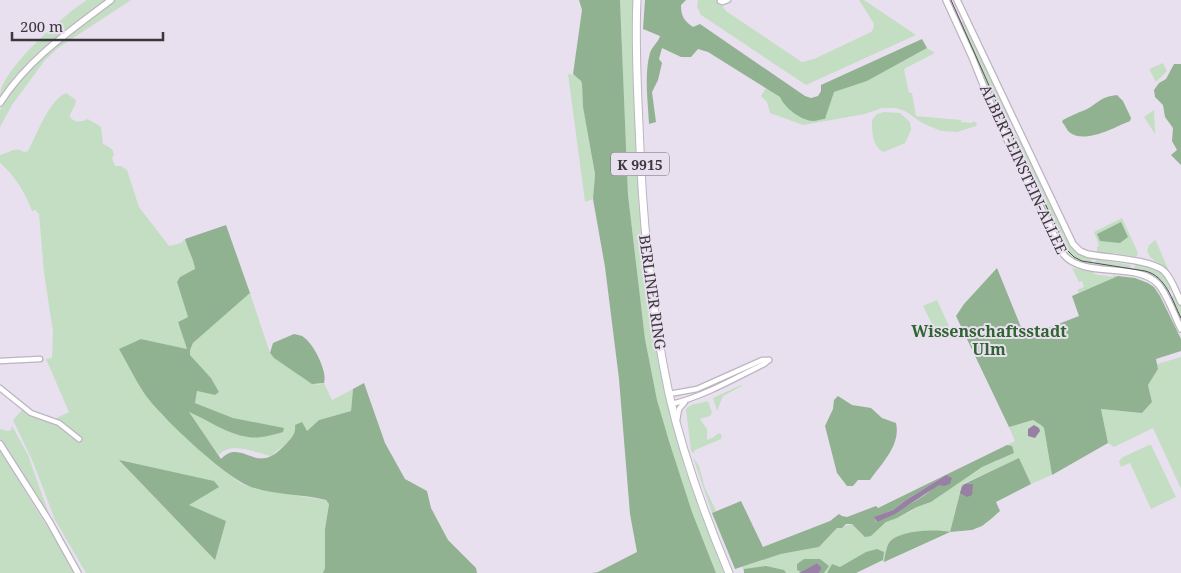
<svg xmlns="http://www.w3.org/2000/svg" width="1181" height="573" font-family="'Noto Serif',serif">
<rect width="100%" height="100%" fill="#e9e0ef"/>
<g fill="#c4dec3">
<path d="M87,0H105L39,51L14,77L0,96C0,70 65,14 87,0Z"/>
<polygon points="115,0 131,0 58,48 45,60 12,105 0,127 0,110 18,83 32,67 65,37"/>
<polygon points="620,0 634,0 634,98 638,184 651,327 669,408 685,469 724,573 716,573 692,512 669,441 657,400 645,339 628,195"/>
<polygon points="698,0 719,0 726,11 802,62 814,59 871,32 873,29 874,24 859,0 864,0 916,35 806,85 701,15 697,7"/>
<polygon points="965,21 1012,120 1003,124 959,24"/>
<polygon points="927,48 935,53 904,69 909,93 912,93 916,116 961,120 961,122 972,123 974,121 977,124 976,126 957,132 941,131 922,123 905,111 896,108 882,108 865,114 803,125 770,113 767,102 761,96 766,88 780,97 796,115 834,92 867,81"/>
<polygon points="1163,63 1167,71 1156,82 1149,69"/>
<path d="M568,74C574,74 580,78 582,84L583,107L595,174L593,199L585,202Z"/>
<path d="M66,93L76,100C76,107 70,111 70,117C75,123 81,122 88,119L101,127L103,144C109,147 113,148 114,155L112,158L115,166H121L127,170L139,207L169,246L181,243L185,239C189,251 193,256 195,270L180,277L177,282L188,317L178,322L187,349L141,339L149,400L162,415L222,469L242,484L256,489L325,500L329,503L325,529V568L323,573H86L55,520L33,462L13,420L22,410L29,415L48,422L69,412L46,359L52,358L53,332L44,273L39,214L35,210L32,211C25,192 15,176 0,163V155C10,153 15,146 24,152L28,151C37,134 49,100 66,93Z"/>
<polygon points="1154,110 1155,132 1155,134 1144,117"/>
<path d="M884,112L900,113L910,122L911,130L905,143L884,152C872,147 872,132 872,120L877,114Z"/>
<polygon points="1015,134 1025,150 1069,242 1093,257 1091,266 1074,261 1063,252 1009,138"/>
<polygon points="1122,218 1138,253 1137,256 1135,257 1114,253 1114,254 1097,252 1097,247 1099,245 1094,232"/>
<polygon points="1155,240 1156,241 1169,271 1151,258 1147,251 1149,245"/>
<polygon points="1096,259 1131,265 1130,269 1095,264"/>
<path d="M1135,263C1156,268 1162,269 1172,289L1167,292L1155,277L1134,272Z"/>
<polygon points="1072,268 1094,272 1094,274 1113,277 1113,275 1118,276 1079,293 1077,290 1084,287 1082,281 1079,282"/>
<path d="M250,293L270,353L274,358L318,385L324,383L332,400L353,389L351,411L319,420L307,431H295L293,438L271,456C256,453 231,441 219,455L188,412L283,428L233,418L195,403L197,391L215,395L219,392L211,378L190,355V350L193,343Z"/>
<polygon points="1175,295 1181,305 1181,325 1169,298"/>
<polygon points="937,300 949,326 936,332 923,306"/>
<polygon points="1181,357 1181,489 1153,428 1114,447 1108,443 1101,409 1142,413 1152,402 1148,384 1158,369 1157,364"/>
<polygon points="741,385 742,386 723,396 717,411 713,398"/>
<path d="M707,401L709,403L712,413L710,416L700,419L707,429V440L712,438L719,433L722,435L721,439L695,450L694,453L691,451L686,409C691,403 699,404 707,401Z"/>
<polygon points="1033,420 1037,421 1044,428 1052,475 1031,484 1019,459 962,484 950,532 884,562 882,560 856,573 744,573 742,567 781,554 819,547 837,528 852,524 871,536 886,522 910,512 917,507 931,502 982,466 997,461 1012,446 1007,445 1015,441 1009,427"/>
<polygon points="12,426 28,455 50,517 9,455 0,439 0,429 8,431 11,430"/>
<polygon points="1149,445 1151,445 1176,497 1151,509 1130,463 1121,467 1119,461 1123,457"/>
<polygon points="0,451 60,547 74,573 0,573"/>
<polygon points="693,457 699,466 705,488 716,511 712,513"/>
</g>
<g fill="#91b290" fill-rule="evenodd">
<polygon points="579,0 620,0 628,195 645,339 657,400 669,441 692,512 716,573 592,573 598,572 637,552 630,514 619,379 605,267 593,199 595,174 583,107 582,84 581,81 573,74 582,10"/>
<path d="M645,0H686L681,5C681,16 684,21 693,27L700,24L805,96L811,98L818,96L821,91V85L922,39L927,48L867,81L834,92L825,119C821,119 817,121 813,121C800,120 785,108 780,97L708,52L698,49L691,57H681L662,48L659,59L662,63L658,80L652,92L656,122L649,124C648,103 644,73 650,53C652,46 658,43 660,36L643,29Z"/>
<polygon points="1174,64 1181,64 1181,165 1171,155 1177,150 1172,141 1173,128 1165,117 1163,105 1155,97 1154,90 1159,83 1166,79"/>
<path d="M1117,95L1123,101L1131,118L1130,121C1115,127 1084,145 1069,132C1067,130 1065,125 1062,122L1063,120C1070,116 1077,113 1085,110C1099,103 1099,97 1117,95Z"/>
<polygon points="1121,222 1128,237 1120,243 1100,241 1097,234"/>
<path d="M226,225L250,293L193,343L190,350V355L211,378L219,392L215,395L197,391L195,403L233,418L284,428L283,432C272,435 259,439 248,437C227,434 208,420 189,412L221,459C238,441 251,464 269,457C275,455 281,449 285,445C292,438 296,434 295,425L302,422L307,431L319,420L351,411L353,389L364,383L385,443L405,479L427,491L431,508L448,540L476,568L477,573H323L325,568V529L329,504L326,500C302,494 277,495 254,488C229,481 168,423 150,401C138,386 129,366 119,349L141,339L187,349L178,322L188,317L177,282L180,277L195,269C193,257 188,250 185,239Z"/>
<polygon points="997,268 1025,337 1079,316 1072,296 1118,276 1135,278 1148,283 1154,287 1160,296 1181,339 1181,351 1156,359 1158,369 1148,385 1152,402 1142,413 1101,409 1108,443 1052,475 1044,428 1041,425 1033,420 1009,427 956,316 964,304"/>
<path d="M294,334C297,335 300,335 302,336C313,342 328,372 324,383L312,384L274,358L270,353L273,343Z"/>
<path d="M838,396L852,405L871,408L882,418L896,423C901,445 882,463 870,480H858L853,486H847L837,473L825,426L833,409L834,400Z"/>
<path d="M1007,445L1012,446L1014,453L982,467L931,502L917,507L897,518L886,522L871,536L865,537L852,524H846L842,528H837L819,547L781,554L735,569L712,513L741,501L763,547L830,521L839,514L842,516L847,517L876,506L878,508ZM946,475C930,497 900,509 876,522L875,517L893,510L906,500Z"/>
<path d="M1019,458L1031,484L996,502L1000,511L991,519L982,526L972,530L950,532L884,562C885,556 886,548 889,543C898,530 936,529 950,532L962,485Z"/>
<polygon points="119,460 214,481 219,487 189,505 226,521 215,560"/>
<polygon points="877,549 884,552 883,560 856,573 827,573 832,564 840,567 866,552"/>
<polygon points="804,559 820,559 829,566 824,573 819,573 822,568 817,563 801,572 797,570 797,564"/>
<polygon points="766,566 784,570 786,573 744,573 744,569"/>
</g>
<g fill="#9780a4">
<polygon points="1034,425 1039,428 1040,431 1035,438 1028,436 1028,429"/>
<polygon points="946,475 952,478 950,484 944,486 939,485 895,514 877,522 874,517 893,510 906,500"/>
<polygon points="965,484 973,484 972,495 967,497 960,493 962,487"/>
<polygon points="817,563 822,568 819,573 799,573"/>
</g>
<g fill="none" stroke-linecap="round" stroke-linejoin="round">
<defs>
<g id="minor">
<polyline points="720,1 723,2 728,0"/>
<polyline points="0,361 40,359"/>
<polyline points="0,388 31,413 59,423 79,439"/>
<polyline points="669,394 697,389 762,360 769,360"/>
<path d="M672,404C704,396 734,379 764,364L769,360"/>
<polyline points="677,420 679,409 685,402"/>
</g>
<g id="tertiary">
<path d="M946,0L972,57L996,117L1064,255C1085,279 1136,261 1158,284C1168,296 1174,315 1181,329"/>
<path d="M957,0L1073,244L1080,251L1087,254C1106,258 1150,259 1164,271C1172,279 1176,292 1181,302"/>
<path d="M0,103C28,59 70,31 111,0"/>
<polyline points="0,444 49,521 78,573"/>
</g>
<path id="primary" d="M637,0C635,41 637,83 639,125C642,215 650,305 669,394C683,455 705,516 729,573"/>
</defs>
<use href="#minor" stroke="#bdb4c2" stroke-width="7"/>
<use href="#tertiary" stroke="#bdb4c2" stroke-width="8"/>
<use href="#primary" stroke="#bdb4c2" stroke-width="9"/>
<use href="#minor" stroke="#fff" stroke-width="4.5"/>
<use href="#tertiary" stroke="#fff" stroke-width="5.5"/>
<use href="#primary" stroke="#fff" stroke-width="7"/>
<path stroke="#534e56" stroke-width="1" d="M951,0L1003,117L1068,251L1074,257L1082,261L1145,271C1166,276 1172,300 1181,318"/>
</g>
<g text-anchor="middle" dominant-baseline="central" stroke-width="4" stroke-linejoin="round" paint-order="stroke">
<rect fill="#e9e0ef" stroke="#6f6a72" stroke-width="1" x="611" y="152.5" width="58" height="23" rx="4"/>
<g font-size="14" font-weight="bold" fill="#3b373d">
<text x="640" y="164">K 9915</text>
</g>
<g font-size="15" fill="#3b373d" stroke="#e9e0ef">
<text transform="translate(1024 169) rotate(65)">ALBERT-EINSTEIN-ALLEE</text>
<text transform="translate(653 292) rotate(82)">BERLINER RING</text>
</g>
<g font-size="16" font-weight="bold" fill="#2f6430" stroke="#e9e0ef">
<text x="989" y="331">Wissenschaftsstadt<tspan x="989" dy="18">Ulm</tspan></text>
</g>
</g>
<path d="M12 32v8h151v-8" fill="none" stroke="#3b373d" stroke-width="2.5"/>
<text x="20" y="32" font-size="15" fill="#3b373d" stroke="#e9e0ef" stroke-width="4" paint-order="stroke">200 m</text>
</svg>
